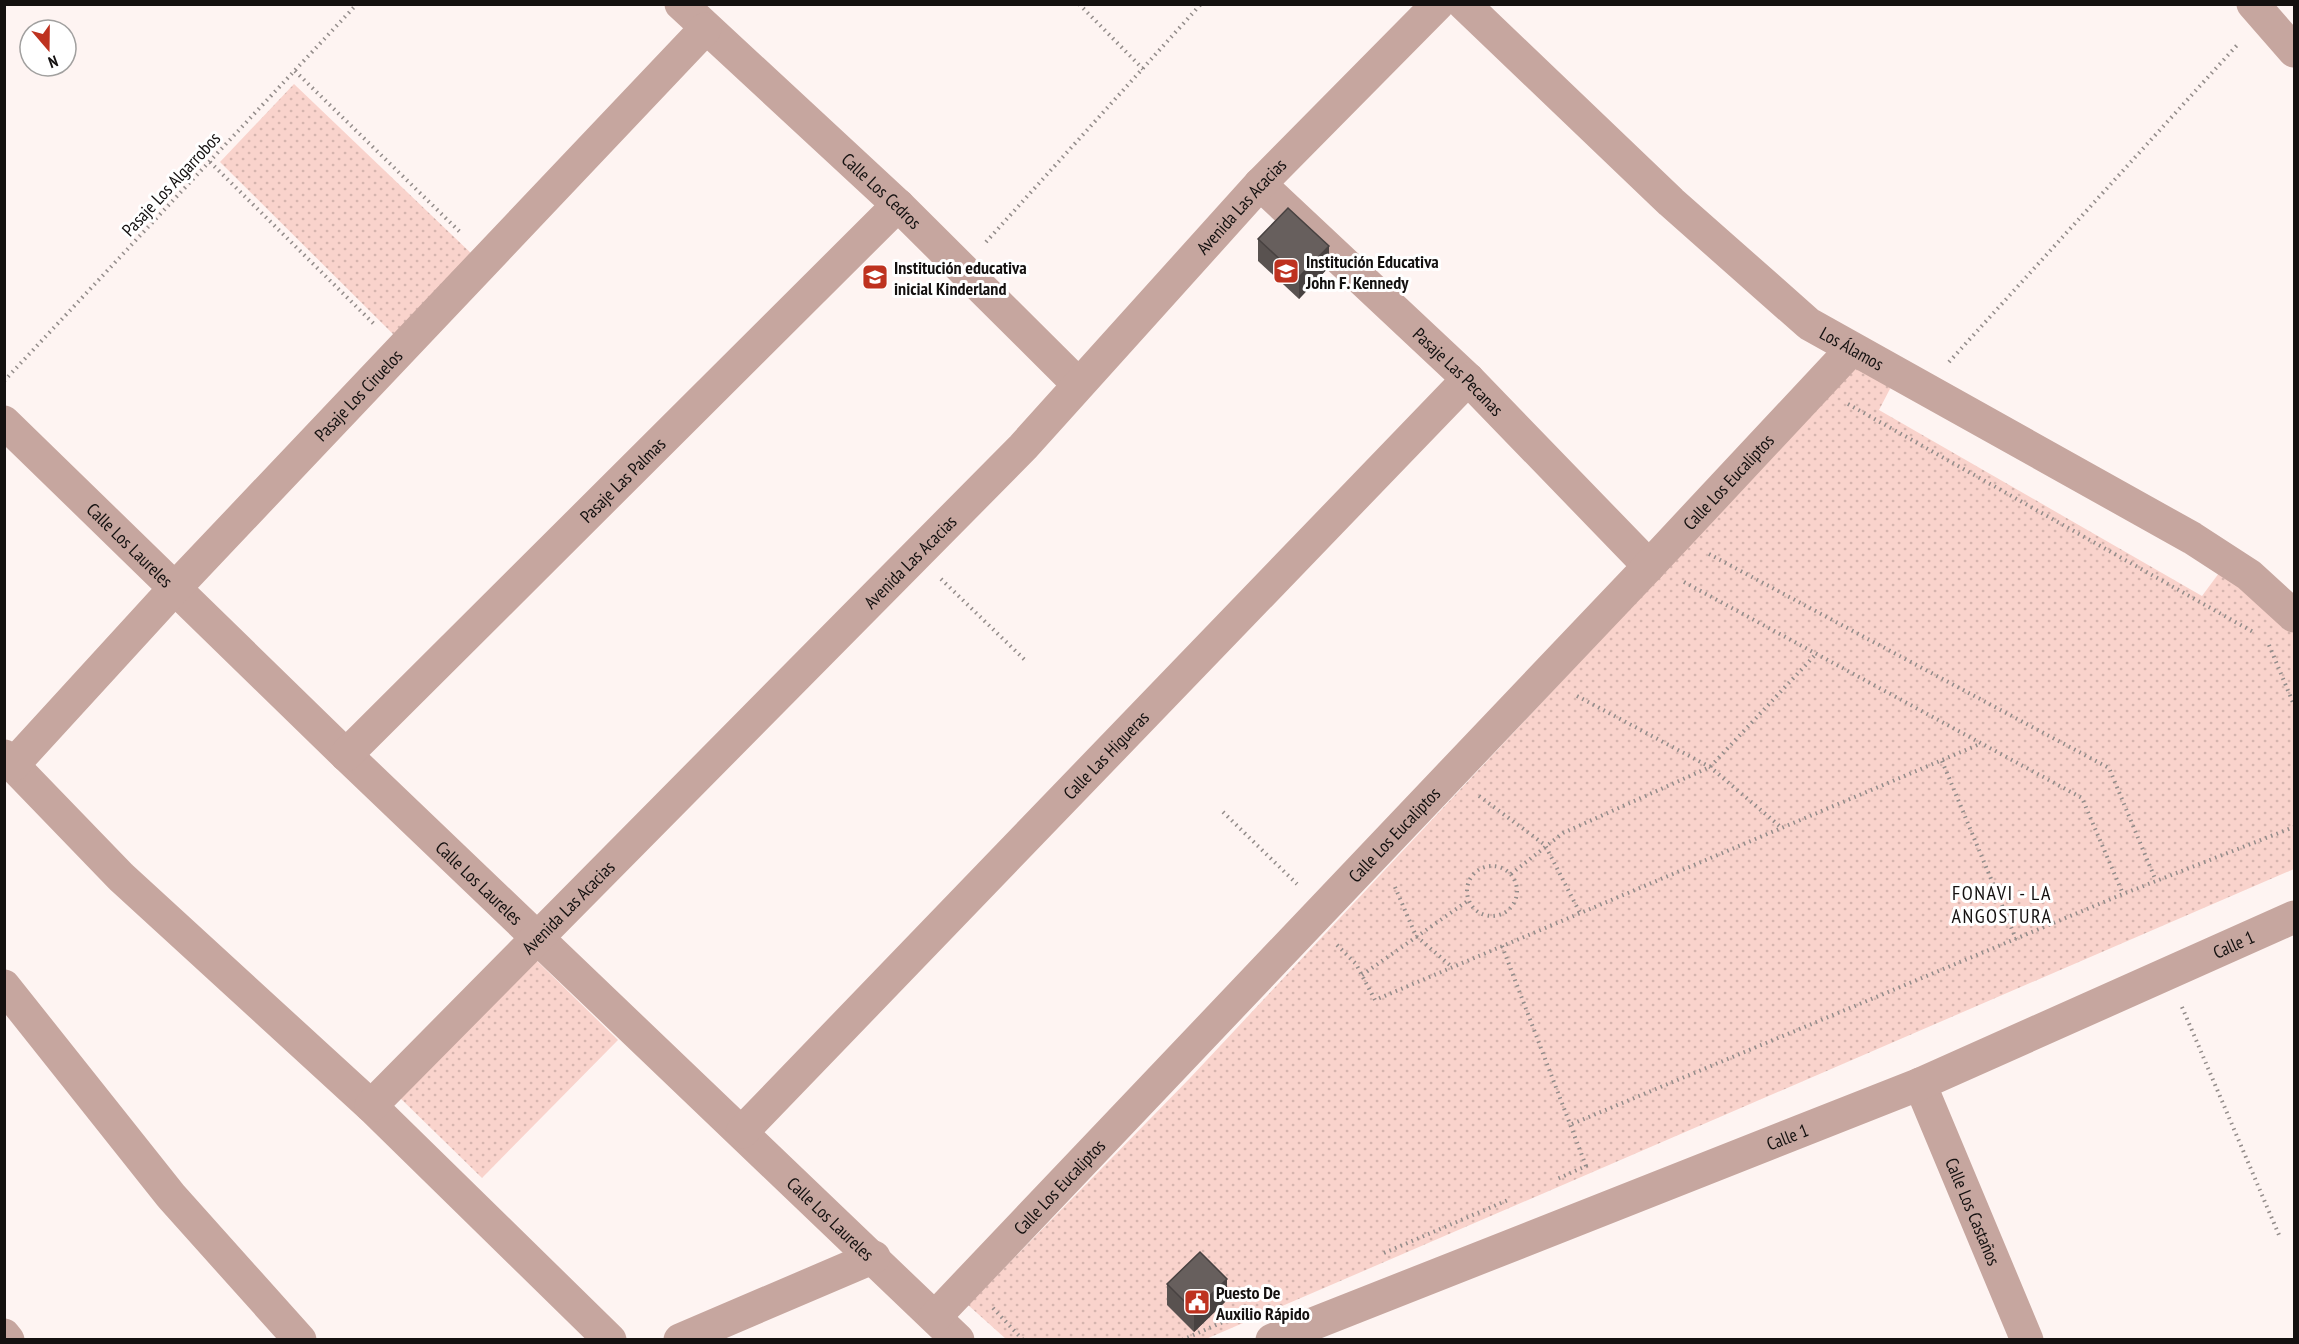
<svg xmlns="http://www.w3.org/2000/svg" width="2299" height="1344" font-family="'PT Sans Narrow',sans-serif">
<defs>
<pattern id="park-dots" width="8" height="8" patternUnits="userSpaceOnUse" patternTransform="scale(1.5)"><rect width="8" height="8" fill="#f9d3cc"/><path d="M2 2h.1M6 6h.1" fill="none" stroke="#d5b4ae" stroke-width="1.8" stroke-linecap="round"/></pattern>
</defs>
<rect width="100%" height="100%" fill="#fef4f2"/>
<g fill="url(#park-dots)">
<polygon points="294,84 475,257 398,339 220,162"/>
<polygon points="1858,365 1892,385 1879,410 2202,596 2219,573 2269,603 2294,631 2294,869 1206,1339 1006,1339 968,1305 1190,1078"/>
<polygon points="533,957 618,1040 482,1178 397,1095"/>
</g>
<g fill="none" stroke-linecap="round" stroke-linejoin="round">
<g stroke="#938c8a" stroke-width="4" stroke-dasharray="1.5 4.5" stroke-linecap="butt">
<polyline points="1079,4 1143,69"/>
<polyline points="295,71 461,233"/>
<polyline points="210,162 374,324"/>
<polyline points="986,242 1201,4"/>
<polyline points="1949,362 2239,43"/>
<polyline points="4,381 357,4"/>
<polyline points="1848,404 2255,633"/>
<polyline points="1709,554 2109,768 2156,881"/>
<polyline points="941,579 1027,662"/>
<polyline points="1684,582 2082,798 2123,894"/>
<polyline points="2269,645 2294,705"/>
<polyline points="1577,696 1710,767 1782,828"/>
<polyline points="1942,761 2016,939"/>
<polyline points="1479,796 1545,845 1580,913"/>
<polyline points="1223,812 1297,884"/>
<circle cx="1492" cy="891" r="25"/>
<polyline points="1511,874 1563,833 1710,767 1816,654"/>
<polyline points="1395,887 1416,936 1452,967"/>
<polyline points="1337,945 1356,964 1375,1000 1980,744"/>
<polyline points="1502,946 1586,1166 1557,1179"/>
<polyline points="1362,975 1469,900"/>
<polyline points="2182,1007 2279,1235"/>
<polyline points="1572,1124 2123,894 2294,827"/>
<polyline points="1384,1253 1508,1200"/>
<polyline points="993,1308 1023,1340"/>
<polyline points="1182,1340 1248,1311"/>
</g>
<g stroke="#c6a69f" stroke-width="33">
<path id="s1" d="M681,4L898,205L1078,384"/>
<path id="s2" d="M1464,4L1671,202L1809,324L2192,538L2249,575L2294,616"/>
<polyline points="2253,4 2294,51"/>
<path id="s3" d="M1260,184L1468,379L1649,566"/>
<path id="s4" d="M4,422L346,755L958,1340"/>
<path id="s5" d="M346,755L898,205"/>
<polyline points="4,756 121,877 371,1106 610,1340"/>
<path id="s6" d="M13,765L175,588L705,29"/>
<polyline points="4,986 171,1196 300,1340"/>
<path id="s7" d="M1920,1084L2027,1340"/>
<path id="s8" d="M371,1106L1023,447L1260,184L1438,4"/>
<path id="s9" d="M742,1132L1468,379"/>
<path id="s10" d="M935,1317L1649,566L1851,350"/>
<polyline points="4,1335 8,1340"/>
<polyline points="680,1340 874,1257"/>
<path id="s11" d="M1272,1340L1920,1084L2294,917"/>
</g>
</g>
<g fill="#595250">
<polygon points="1258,239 1329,267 1299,299 1258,261"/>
<polygon points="1167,1284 1227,1300 1194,1332 1167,1305"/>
</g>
<g fill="#484241">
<polygon points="1329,246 1329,267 1299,299 1299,277"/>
<polygon points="1227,1279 1227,1300 1194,1332 1194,1311"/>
</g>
<g fill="#675f5d" stroke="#484241" stroke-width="1.5">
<polygon points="1288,208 1329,246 1299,277 1258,239"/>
<polygon points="1200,1252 1227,1279 1194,1311 1167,1284"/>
</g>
<defs>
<symbol id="school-square" viewBox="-11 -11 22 22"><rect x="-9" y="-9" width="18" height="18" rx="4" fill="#be321f" stroke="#fff"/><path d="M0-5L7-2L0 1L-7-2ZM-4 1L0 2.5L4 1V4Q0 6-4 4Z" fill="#fff"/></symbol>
<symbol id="civic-square" viewBox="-11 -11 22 22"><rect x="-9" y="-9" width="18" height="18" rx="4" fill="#be321f" stroke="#fff"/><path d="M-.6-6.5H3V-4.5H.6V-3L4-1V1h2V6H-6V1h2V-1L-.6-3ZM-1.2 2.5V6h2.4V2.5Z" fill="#fff"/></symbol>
</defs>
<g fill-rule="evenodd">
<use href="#school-square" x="1271" y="256" width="30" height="30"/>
<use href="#school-square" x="860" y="262" width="30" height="30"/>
<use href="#civic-square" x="1182" y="1287" width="30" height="30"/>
</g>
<g text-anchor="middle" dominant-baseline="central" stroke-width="6" stroke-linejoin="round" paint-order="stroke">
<g font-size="18" fill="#141110" stroke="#fff">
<text transform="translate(171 184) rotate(-47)">Pasaje Los Algarrobos</text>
<text stroke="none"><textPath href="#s1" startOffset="274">Calle Los Cedros</textPath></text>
<text stroke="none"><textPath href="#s8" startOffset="1252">Avenida Las Acacias</textPath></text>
<text stroke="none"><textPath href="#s2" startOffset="520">Los Álamos</textPath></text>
<text stroke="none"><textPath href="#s3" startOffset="273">Pasaje Las Pecanas</textPath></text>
<text stroke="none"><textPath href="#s6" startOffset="506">Pasaje Los Ciruelos</textPath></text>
<text stroke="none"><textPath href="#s5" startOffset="390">Pasaje Las Palmas</textPath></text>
<text stroke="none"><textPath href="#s10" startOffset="1152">Calle Los Eucaliptos</textPath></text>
<text stroke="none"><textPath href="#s4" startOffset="176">Calle Los Laureles</textPath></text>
<text stroke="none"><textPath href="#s8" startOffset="766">Avenida Las Acacias</textPath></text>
<text stroke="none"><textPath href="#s9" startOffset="524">Calle Las Higueras</textPath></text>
<text stroke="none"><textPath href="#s10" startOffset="666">Calle Los Eucaliptos</textPath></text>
<text stroke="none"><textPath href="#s4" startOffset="662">Calle Los Laureles</textPath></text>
<text stroke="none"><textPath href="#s8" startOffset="280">Avenida Las Acacias</textPath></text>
<text stroke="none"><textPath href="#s11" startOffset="1040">Calle 1</textPath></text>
<text stroke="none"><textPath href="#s11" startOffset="554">Calle 1</textPath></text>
<text stroke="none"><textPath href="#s10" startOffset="180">Calle Los Eucaliptos</textPath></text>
<text stroke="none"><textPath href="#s7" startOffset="138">Calle Los Castaños</textPath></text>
<text stroke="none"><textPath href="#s4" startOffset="1148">Calle Los Laureles</textPath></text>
</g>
<g font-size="18" font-weight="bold" fill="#141110" stroke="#fff" text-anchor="start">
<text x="1306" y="261">Institución Educativa<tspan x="1306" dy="21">John F. Kennedy</tspan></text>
<text x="894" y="267">Institución educativa<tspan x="894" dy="21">inicial Kinderland</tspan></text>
<text x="1216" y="1292">Puesto De<tspan x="1216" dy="21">Auxilio Rápido</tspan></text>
</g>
<g font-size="20" letter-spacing="1.5" fill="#141110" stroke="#fff">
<text x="2002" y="893">FONAVI - LA<tspan x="2002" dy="23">ANGOSTURA</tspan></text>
</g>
</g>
<rect width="2299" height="1344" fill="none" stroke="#141110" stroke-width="12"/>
<g transform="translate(48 48) rotate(160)"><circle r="28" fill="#ffffff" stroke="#a1a09f" stroke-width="1.5"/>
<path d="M0-4.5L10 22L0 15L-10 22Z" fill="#be321f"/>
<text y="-9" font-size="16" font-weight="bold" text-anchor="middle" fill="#141110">N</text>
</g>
</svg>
